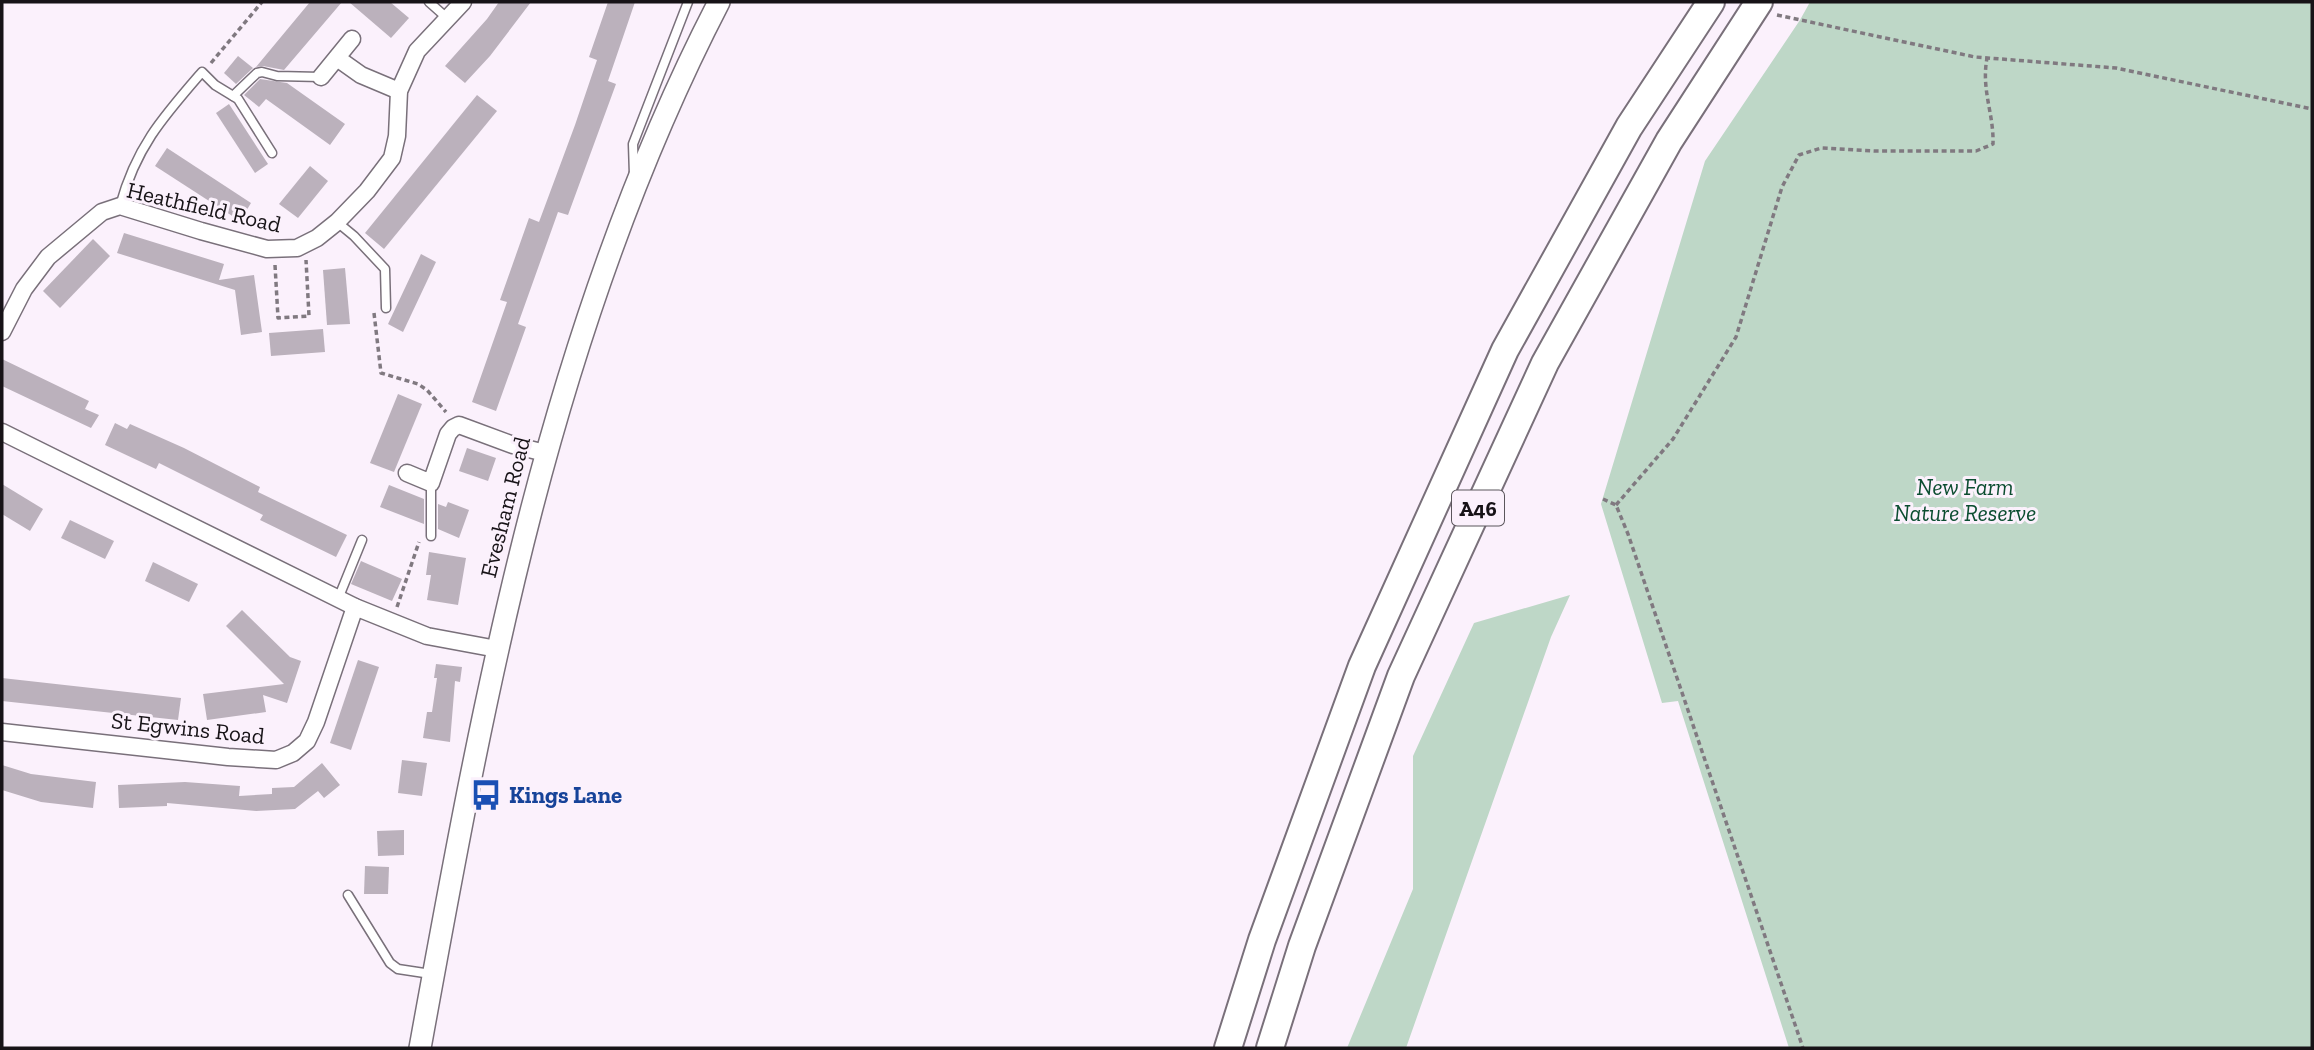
<svg xmlns="http://www.w3.org/2000/svg" width="2314" height="1050" font-family="'Zilla Slab',serif">
<rect width="100%" height="100%" fill="#fbf1fc"/>
<g fill="#bed7c7">
<polygon points="1810,2 2312,2 2312,1048 1789,1048 1678,701 1662,703 1601,504 1705,161 1800,20"/>
<polygon points="1570,595 1551,637 1406,1048 1347,1048 1413,889 1413,756 1474,623"/>
</g>
<g fill="#bbb1bc">
<polygon points="310,2 342,2 284,70 263,66 256,67"/>
<polygon points="349,2 390,2 409,18 391,38"/>
<polygon points="499,2 531,2 490,56 465,83 445,66 487,19"/>
<polygon points="608,2 635,2 608,81 616,84 568,215 558,212 518,324 526,327 496,411 472,402 507,302 500,300 529,218 539,222 575,125 597,60 589,57"/>
<polygon points="238,56 253,68 236,84 224,73"/>
<polygon points="260,79 287,83 345,124 330,145 266,99 259,107 244,95"/>
<polygon points="477,95 497,111 384,249 365,233"/>
<polygon points="229,104 268,164 255,173 216,113"/>
<polygon points="167,148 251,203 240,221 155,166"/>
<polygon points="310,166 328,181 298,218 279,204"/>
<polygon points="124,233 224,264 219,280 254,275 262,332 241,335 235,290 117,253"/>
<polygon points="93,239 110,256 60,308 43,291"/>
<polygon points="421,254 436,262 403,332 388,324"/>
<polygon points="345,268 350,324 327,325 323,270"/>
<polygon points="323,329 325,352 271,356 269,333"/>
<polygon points="2,359 89,401 85,409 99,415 91,428 2,386"/>
<polygon points="398,394 422,404 394,472 370,463"/>
<polygon points="115,423 127,429 130,424 184,448 260,487 258,492 347,535 336,557 260,520 263,515 159,463 156,469 105,445"/>
<polygon points="467,448 496,458 488,481 459,471"/>
<polygon points="2,484 43,509 30,531 2,514"/>
<polygon points="389,485 424,499 424,524 380,507"/>
<polygon points="448,502 469,510 459,538 438,529 438,504 446,507"/>
<polygon points="70,520 114,541 105,559 61,538"/>
<polygon points="429,552 466,558 458,605 427,600 431,575 426,575"/>
<polygon points="361,561 402,579 392,601 351,584"/>
<polygon points="153,562 198,584 189,602 145,581"/>
<polygon points="242,610 290,657 301,661 287,703 263,695 266,712 207,720 203,694 284,684 226,626"/>
<polygon points="358,660 379,667 351,750 330,743"/>
<polygon points="436,664 462,667 460,682 455,681 450,742 423,738 427,712 432,712 437,678 434,678"/>
<polygon points="2,678 181,698 178,720 2,701"/>
<polygon points="402,760 427,763 422,796 398,793"/>
<polygon points="322,763 340,785 324,798 318,791 295,809 256,811 167,803 167,806 119,808 118,785 185,782 240,786 239,796 272,794 272,788 294,787"/>
<polygon points="2,765 31,774 96,782 93,808 41,802 2,790"/>
<polygon points="404,830 404,855 378,856 377,831"/>
<polygon points="365,866 389,867 388,894 364,894"/>
</g>
<g fill="none" stroke-linecap="round" stroke-linejoin="round">
<defs>
<g id="service">
<polyline points="429,2 447,18"/>
<polyline points="233,96 257,73 262,72 277,76 321,77"/>
<polyline points="634,175 633,144 688,2"/>
<path d="M120,206C136,147 163,117 202,72L215,85L238,99L272,153"/>
<polyline points="337,222 354,236 385,269 386,308"/>
<polyline points="431,483 431,536"/>
<polyline points="338,599 362,540"/>
<polyline points="348,895 390,963 398,969 431,974"/>
</g>
<g id="minor">
<polyline points="337,58 361,75 399,91"/>
<polyline points="321,77 352,39"/>
<polyline points="2,332 24,289 48,257 102,212 120,206 201,231 267,249 297,248 317,238 337,222 367,191 392,158 397,136 399,91 417,51 463,2"/>
<polyline points="2,432 355,607 427,636 497,649"/>
<polyline points="407,473 431,483 448,434 453,428 459,425 513,445 545,453"/>
<polyline points="2,732 228,757 276,760 293,753 307,741 316,722 355,607"/>
</g>
<path id="secondary" d="M420,1048C485,691 550,328 719,2"/>
<g id="trunk">
<polyline points="1228,1048 1262,940 1362,666 1505,350 1629,127 1711,2"/>
<polyline points="1270,1048 1302,946 1401,676 1545,363 1669,141 1759,2"/>
</g>
</defs>
<use href="#service" stroke="#79707a" stroke-width="11"/>
<use href="#minor" stroke="#79707a" stroke-width="19"/>
<use href="#secondary" stroke="#79707a" stroke-width="24"/>
<use href="#trunk" stroke="#79707a" stroke-width="30"/>
<g stroke="#807980" stroke-width="3.5" stroke-dasharray="5 3.5" stroke-linecap="butt">
<polyline points="1777,15 1975,57 2116,68 2312,109"/>
<polyline points="211,63 262,2"/>
<polyline points="275,265 278,318 309,316 306,260"/>
<polyline points="374,313 381,373 418,384 427,390 446,412"/>
<polyline points="1603,499 1616,505 1628,534 1803,1048"/>
<path d="M1616,505L1673,439L1736,337L1782,187L1799,155L1821,148L1875,151H1976L1993,144C1994,114 1981,90 1987,58"/>
<polyline points="397,607 419,542"/>
</g>
<use href="#service" stroke="#fff" stroke-width="8"/>
<use href="#minor" stroke="#fff" stroke-width="16"/>
<use href="#secondary" stroke="#fff" stroke-width="21"/>
<use href="#trunk" stroke="#fff" stroke-width="26"/>
</g>
<defs>
<symbol id="bus-bare" viewBox="-9 -9 18 18"><path d="M-5-6H5V4H4V6H2V4H-2V6H-4V4H-5ZM-3.5-4V0h7V-4ZM-3.5 1.2v1.5H-2V1.2ZM2 1.2v1.5H3.5V1.2Z" fill="#1a4fb4" stroke="#fbf1fc" stroke-width="2.5" paint-order="stroke"/></symbol>
</defs>
<g fill-rule="evenodd">
<use href="#bus-bare" x="464" y="773" width="44" height="44"/>
</g>
<g text-anchor="middle" dominant-baseline="central" stroke-width="6" stroke-linejoin="round" paint-order="stroke">
<rect fill="#fbf1fc" stroke="#5b565c" stroke-width="2" x="1452" y="490.5" width="52" height="35" rx="5"/>
<g font-size="21" font-weight="bold" fill="#171317">
<text x="1478" y="508">A46</text>
</g>
<g font-size="23" fill="#171317" stroke="#fbf1fc">
<text transform="translate(204 207) rotate(13)">Heathfield Road</text>
<text transform="translate(505 507) rotate(-76)">Evesham Road</text>
<text transform="translate(188 728) rotate(6)">St Egwins Road</text>
</g>
<g font-size="23" font-style="italic" fill="#0b4d30" stroke="#fbf1fc">
<text x="1965" y="487">New Farm<tspan x="1965" dy="26">Nature Reserve</tspan></text>
</g>
<g font-size="23" font-weight="bold" fill="#164399" stroke="#fbf1fc" text-anchor="start">
<text x="509" y="795">Kings Lane</text>
</g>
</g>
<rect width="2314" height="1050" fill="none" stroke="#171317" stroke-width="7"/>
</svg>
